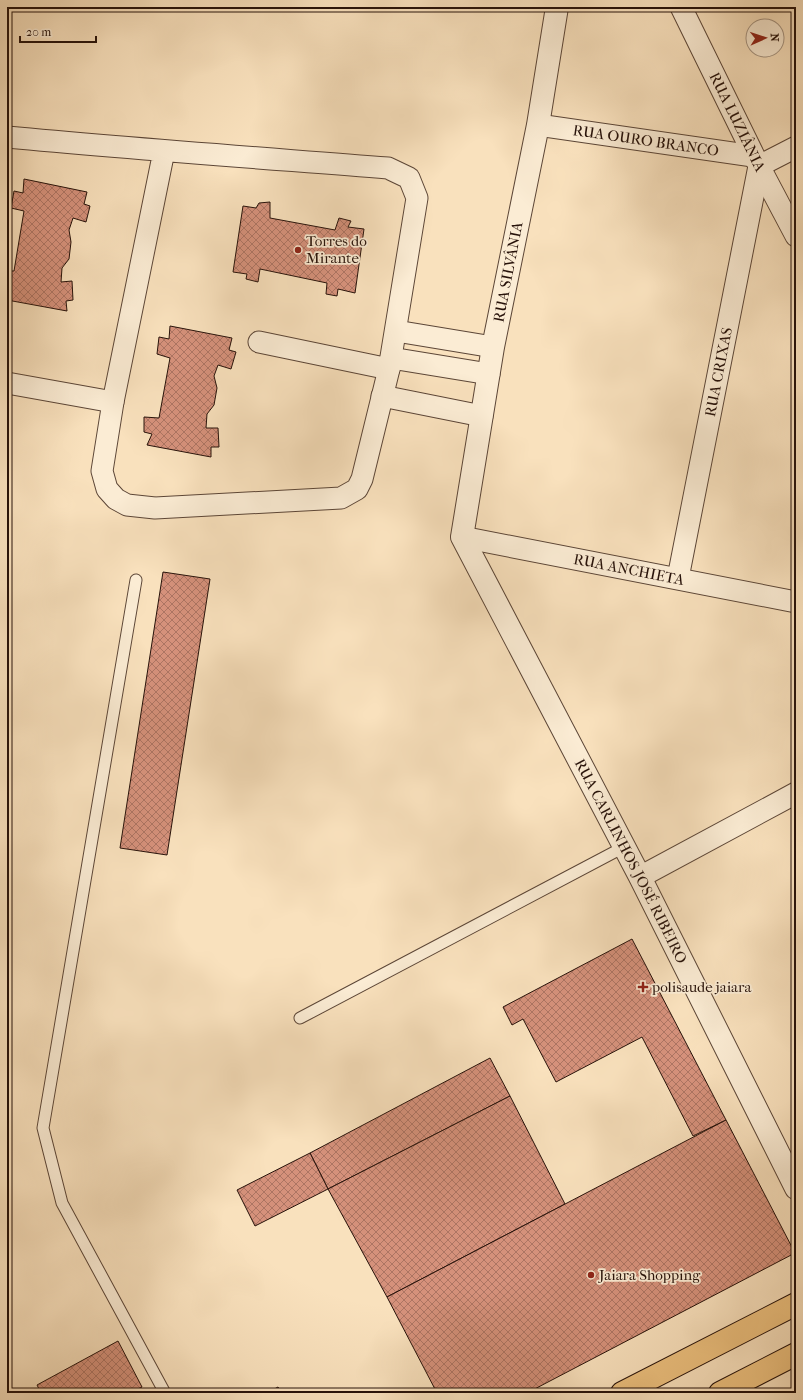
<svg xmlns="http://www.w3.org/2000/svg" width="803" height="1400" font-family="'IM FELL French Canon',serif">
<defs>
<pattern id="building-cross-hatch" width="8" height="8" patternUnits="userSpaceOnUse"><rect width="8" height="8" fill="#d5917b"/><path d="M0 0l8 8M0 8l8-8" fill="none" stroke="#ad7563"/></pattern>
</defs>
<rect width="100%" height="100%" fill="#f9e1bd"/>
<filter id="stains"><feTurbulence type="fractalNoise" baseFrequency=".005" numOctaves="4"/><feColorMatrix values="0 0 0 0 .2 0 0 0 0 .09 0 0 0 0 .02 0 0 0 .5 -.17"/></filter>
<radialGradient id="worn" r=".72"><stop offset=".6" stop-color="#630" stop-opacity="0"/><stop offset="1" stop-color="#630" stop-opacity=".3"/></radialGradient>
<g fill="url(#building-cross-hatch)" stroke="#27120a">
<polygon points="24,179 87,192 84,204 90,206 86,222 73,218 69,230 71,242 69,259 62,268 61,282 72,281 73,300 66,301 67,311 7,300 7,271 14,271 24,211 11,208 14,191 23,193"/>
<polygon points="270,202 270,218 335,230 339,218 351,221 348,227 364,229 355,293 338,289 337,296 326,294 327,283 260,269 258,282 246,279 247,274 233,272 243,206 256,208 259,203"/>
<polygon points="170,326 232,338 229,350 236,352 231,369 218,365 214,376 217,388 214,405 207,414 206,428 218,428 219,447 211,447 211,457 147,445 152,434 144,432 144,417 159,418 170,358 157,354 159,337 169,339"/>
<polygon points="163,572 210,579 167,855 120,848"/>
<polygon points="632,939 726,1120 693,1136 642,1037 556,1082 523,1019 512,1025 503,1007"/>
<polygon points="490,1058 510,1096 328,1189 310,1153"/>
<polygon points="510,1096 565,1204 387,1297 328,1189"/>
<polygon points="726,1120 795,1253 527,1393 437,1393 387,1297"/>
<polygon points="310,1153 328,1189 255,1226 237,1190"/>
<polygon points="118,1341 142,1387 130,1393 41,1393 37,1385"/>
<polygon points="278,1387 282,1393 267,1393"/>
</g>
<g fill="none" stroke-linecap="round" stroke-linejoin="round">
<defs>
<g id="service">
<polyline points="136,580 43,1128 62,1203 165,1393"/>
<polyline points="300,1018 624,847"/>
</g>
<g id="minor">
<path id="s1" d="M681,7L759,166L796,236"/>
<path id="s2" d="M538,125L753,156"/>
<path d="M7,137C134,149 261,158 388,168L409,178L417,198L389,369L362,479L357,489L341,498L155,508L127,505L116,499L107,489L102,471L113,402L164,151"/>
<polyline points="396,331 493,347"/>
<polyline points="259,342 389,369"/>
<polyline points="391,358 489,374"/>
<polyline points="7,383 113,402"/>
<polyline points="382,396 482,416"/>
<path id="s3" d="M462,537L796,602"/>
<path id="s4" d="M678,578L759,166L796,147"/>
<polyline points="640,877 796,793"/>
</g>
<g id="tertiary">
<path id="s5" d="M557,7L538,125L493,347L462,537L640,877L796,1188"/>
</g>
<g id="primary">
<polyline points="622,1393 796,1304"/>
<polyline points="720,1393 796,1354"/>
</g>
</defs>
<use href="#service" stroke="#5c4637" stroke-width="13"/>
<use href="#minor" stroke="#5c4637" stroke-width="23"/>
<use href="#tertiary" stroke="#5c4637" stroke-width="24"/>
<use href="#primary" stroke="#27120a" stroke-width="24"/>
<use href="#service" stroke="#fbecd4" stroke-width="11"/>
<use href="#minor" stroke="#fbecd4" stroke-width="21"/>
<use href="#tertiary" stroke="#fbecd4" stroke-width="22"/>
<use href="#primary" stroke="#ecc07e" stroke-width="22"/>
</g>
<g fill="#8f2418" stroke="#fbecd4" stroke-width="1.5">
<circle cx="298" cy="250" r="4"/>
<path d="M641 981h4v4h4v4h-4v4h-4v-4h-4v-4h4z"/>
<circle cx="591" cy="1275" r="4"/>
</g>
<g text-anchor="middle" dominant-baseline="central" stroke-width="3.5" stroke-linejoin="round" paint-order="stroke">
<g font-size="15" fill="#27120a" stroke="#fbecd4">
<text stroke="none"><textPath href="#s1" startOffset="128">RUA LUZIÂNIA</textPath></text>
<text stroke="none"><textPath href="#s2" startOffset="109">RUA OURO BRANCO</textPath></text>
<text transform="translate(508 272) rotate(-79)">RUA SILVÂNIA</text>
<text stroke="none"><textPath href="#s4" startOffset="210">RUA CRIXAS</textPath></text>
<text stroke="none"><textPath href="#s3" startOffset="170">RUA ANCHIETA</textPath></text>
<text stroke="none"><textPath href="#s5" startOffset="904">RUA CARLINHOS JOSÉ RIBEIRO</textPath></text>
</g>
<g font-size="15" fill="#27120a" stroke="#fbecd4" text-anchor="start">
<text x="306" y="241">Torres do<tspan x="306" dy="17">Mirante</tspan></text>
<text x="652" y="987">polisaude jaiara</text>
<text x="599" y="1275">Jaiara Shopping</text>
</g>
</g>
<rect width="803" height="1400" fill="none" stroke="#f9e1bd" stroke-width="24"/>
<rect x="8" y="8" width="787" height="1384" fill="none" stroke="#27120a" stroke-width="2"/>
<rect x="12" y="12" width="779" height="1376" fill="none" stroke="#27120a"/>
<g transform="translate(765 38) rotate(87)"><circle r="19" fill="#fbecd4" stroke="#a69583"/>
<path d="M0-3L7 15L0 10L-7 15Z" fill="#8f2418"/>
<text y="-6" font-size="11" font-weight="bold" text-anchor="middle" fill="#27120a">N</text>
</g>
<path d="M20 36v6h76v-6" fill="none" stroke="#27120a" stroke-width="2"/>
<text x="26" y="36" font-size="12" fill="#27120a" stroke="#fbecd4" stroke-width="3" paint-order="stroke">20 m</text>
<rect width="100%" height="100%" filter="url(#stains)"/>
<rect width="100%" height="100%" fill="url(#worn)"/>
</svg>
